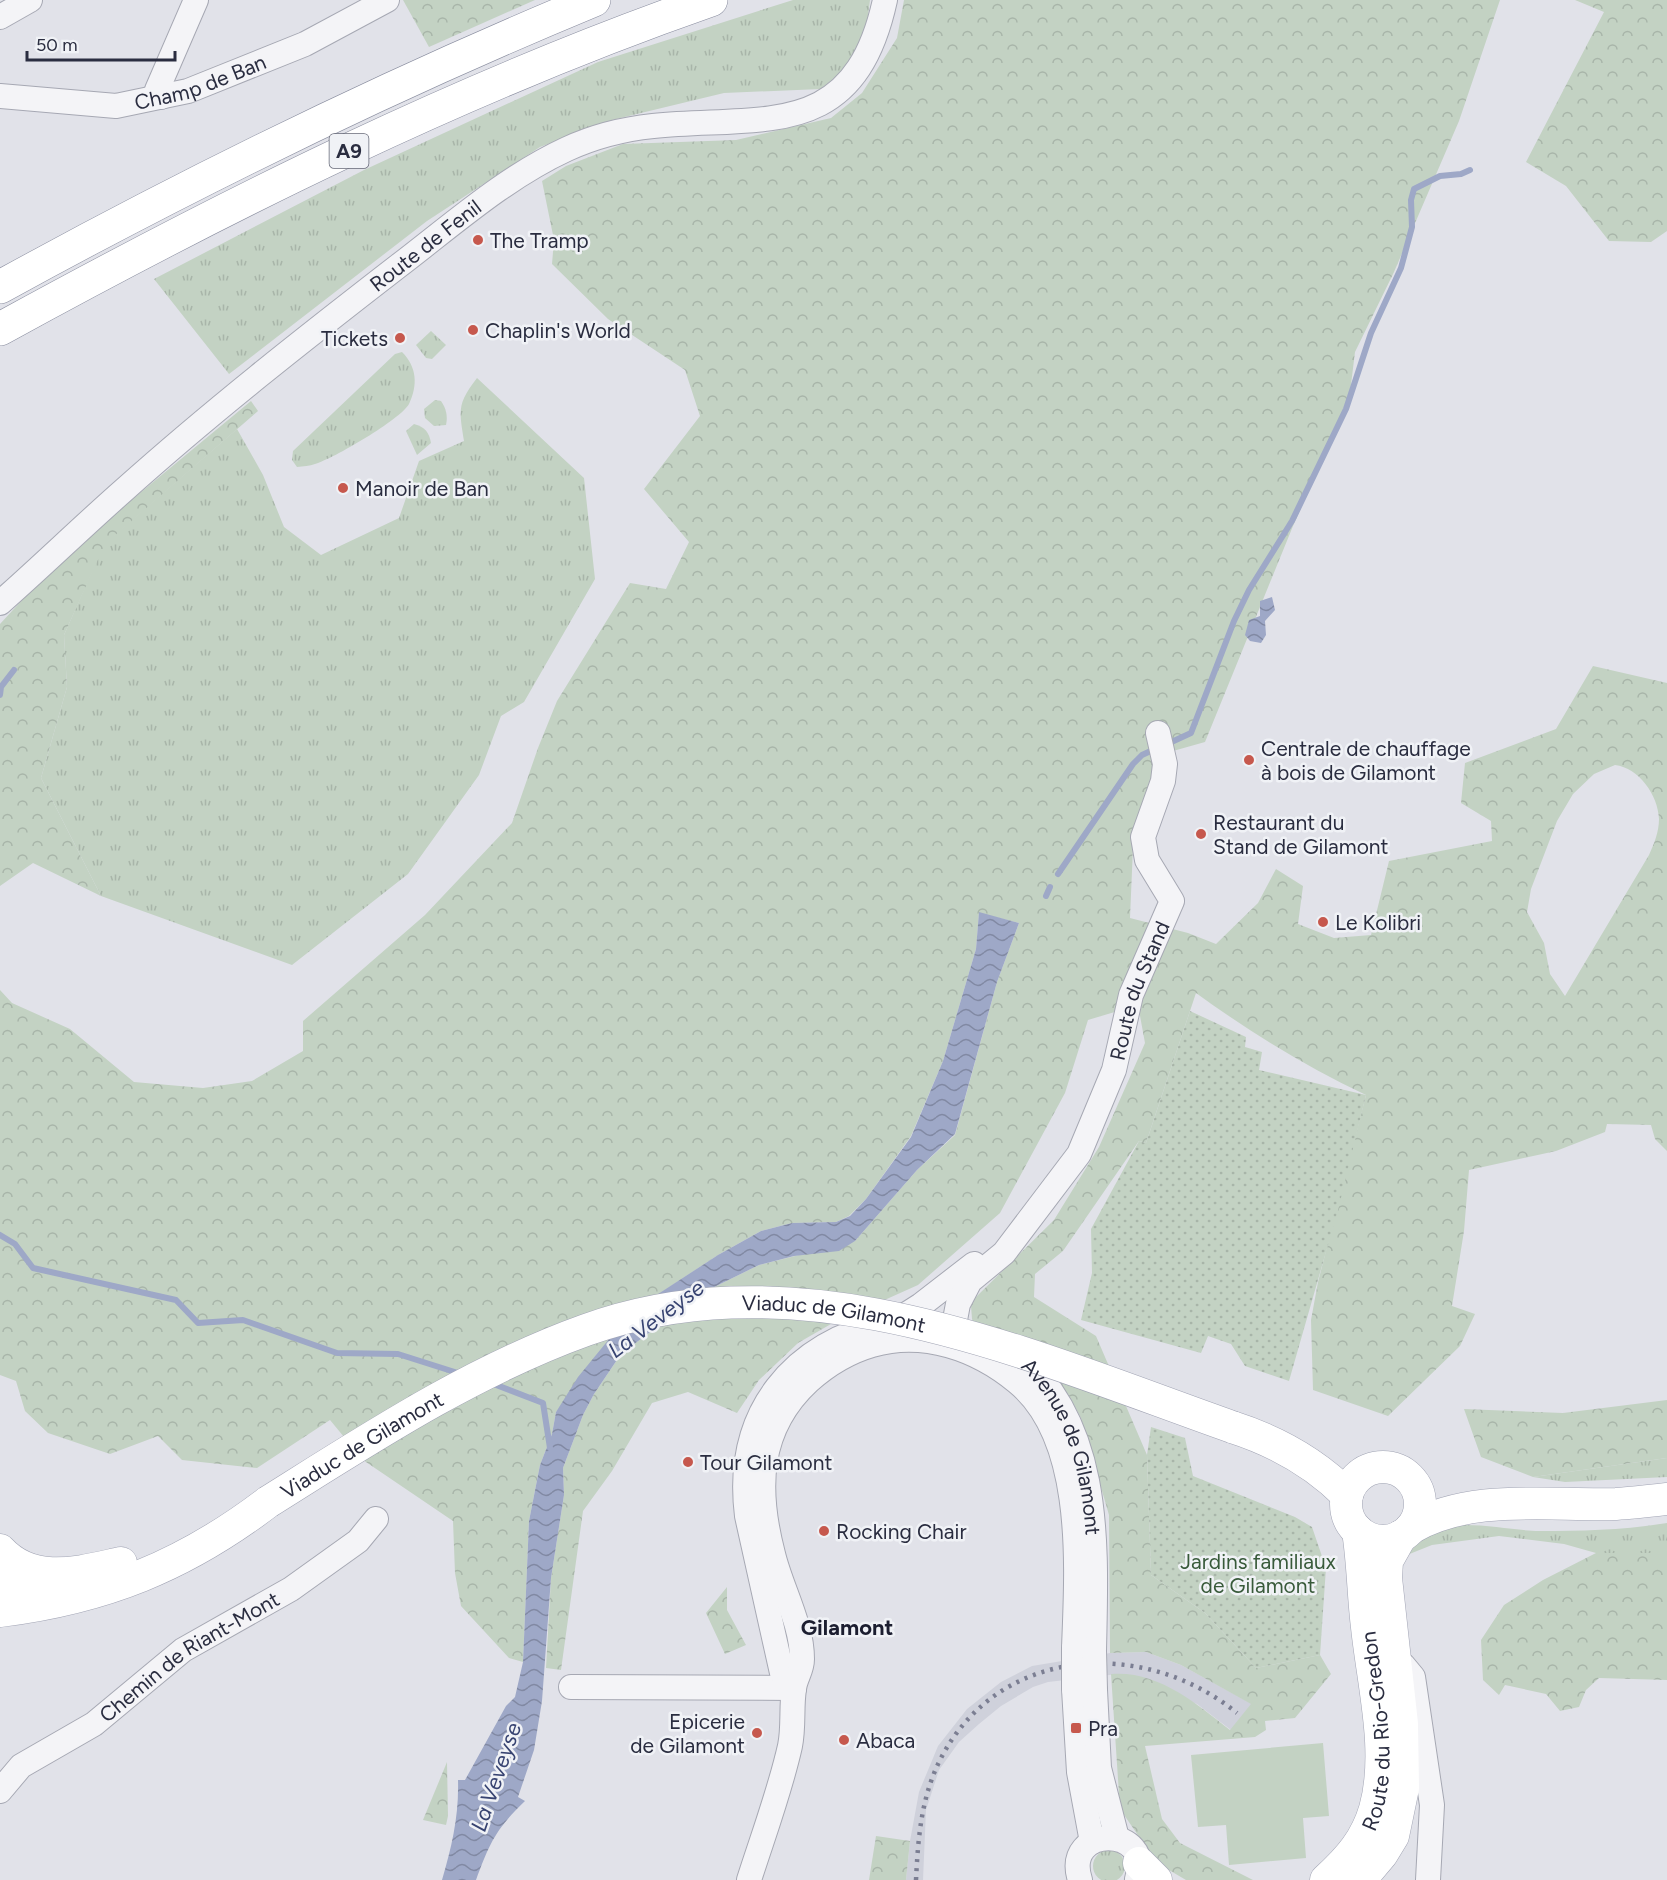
<svg xmlns="http://www.w3.org/2000/svg" width="1667" height="1880" font-family="Figtree,sans-serif">
<defs>
<pattern id="grass-tufts" width="24" height="20" patternUnits="userSpaceOnUse" patternTransform="scale(1.5)"><rect width="24" height="20" fill="#c3d2c3"/><path d="M3 7l-1-3M5 7V3M7 7l1-3M15 17l-1-3M17 17v-4M19 17l1-3" fill="none" stroke="#a8b5a9"/></pattern>
<pattern id="forest-crowns" width="20" height="18" patternUnits="userSpaceOnUse" patternTransform="scale(1.5)"><rect width="20" height="18" fill="#c3d2c3"/><path d="M2 6a3 3 0 1 1 6 0M12 15a3 3 0 1 1 6 0" fill="none" stroke="#a8b5a9"/></pattern>
<pattern id="garden-dots" width="8" height="8" patternUnits="userSpaceOnUse" patternTransform="scale(1.5)"><rect width="8" height="8" fill="#c3d2c3"/><path d="M2 2h.1M6 6h.1" fill="none" stroke="#a8b5a9" stroke-width="1.8" stroke-linecap="round"/></pattern>
<pattern id="water-waves" width="16" height="10" patternUnits="userSpaceOnUse" patternTransform="scale(1.5)"><rect width="16" height="10" fill="#9ea8c7"/><path d="M0 5q4-4 8 0t8 0" fill="none" stroke="#8189a3"/></pattern>
</defs>
<rect width="100%" height="100%" fill="#e1e2e9"/>
<polygon fill="#cfd1db" points="1146,1652 1181,1665 1252,1704 1231,1730 1197,1704 1118,1674 1048,1682 1033,1687 1001,1706 979,1724 959,1742 939,1770 926,1810 923,1880 906,1880 910,1841 919,1792 938,1746 967,1709 1001,1682 1032,1666 1110,1653"/>
<g fill="url(#grass-tufts)">
<polygon points="793,0 870,0 867,23 850,65 821,89 724,93 612,120 540,147 427,221 229,374 154,279 364,170 598,62"/>
<polygon points="431,331 446,345 432,359 426,358 416,345"/>
<path d="M402,352C417,367 418,385 409,404C401,419 333,459 315,464C310,466 303,466 297,467L292,460L293,451L395,354Z"/>
<path d="M477,378L584,478L595,579L524,702L501,716L479,775L408,874L292,965L101,896L41,778L67,687L64,635L104,544L237,429L263,475L284,527L321,555L399,518L419,461L464,441C459,410 457,404 477,378Z"/>
<path d="M435,400L441,401C446,408 448,416 446,425L434,426L425,418L424,409Z"/>
<path d="M414,424C425,427 429,432 431,443L417,455L406,431Z"/>
<polygon points="1667,1458 1667,1477 1565,1482 1533,1477"/>
<path d="M1667,1523V1553H1596L1564,1544L1499,1536L1432,1545L1407,1555C1414,1548 1422,1537 1430,1532C1456,1517 1510,1531 1539,1531C1582,1531 1625,1530 1667,1523Z"/>
<circle cx="1109" cy="1866" r="16"/>
</g>
<g fill="url(#forest-crowns)" fill-rule="evenodd">
<polygon points="403,0 535,0 429,47"/>
<path d="M904,0H1500L1459,121L1394,272L1355,352L1349,401L1293,526L1205,742L1173,751L1133,847L1130,918L1188,933L1216,944L1258,903L1276,869L1303,886L1298,924L1334,938L1371,935L1389,861L1492,841L1491,821L1461,803L1465,763L1556,729L1593,666L1667,683V1151L1655,1139L1651,1125L1607,1124L1605,1132L1556,1151L1469,1170L1464,1231L1452,1306L1475,1314L1460,1346L1388,1416L1313,1390L1311,1320L1318,1282L1366,1095C1306,1067 1250,1032 1196,993L1146,1143L1139,1141L1063,1251L1035,1274L1034,1297L1096,1336L1147,1455L1151,1575L1205,1613L1256,1668L1320,1655L1331,1674L1295,1718L1265,1721L1266,1730L1255,1737L1145,1746L1162,1819L1180,1843L1253,1880H1186L1157,1863L1120,1809L1111,1674C1157,1670 1196,1703 1230,1730L1251,1704L1181,1665L1146,1652L1110,1653L1109,1515L1081,1418L1068,1394L1040,1369L977,1331L972,1319L971,1306L976,1297L1054,1220L1099,1147L1145,1043L1138,1005L1088,1020L1065,1093L1000,1213L918,1285L831,1324L798,1343L759,1380L737,1413L688,1392L652,1403L612,1471L583,1511L561,1670L546,1668L551,1578L564,1495L563,1468L583,1415L594,1394L621,1354L702,1293L759,1265L855,1241L917,1170L955,1135L997,982L1019,923L979,913L976,949L943,1061L911,1136L866,1199L849,1216L836,1222L792,1223L761,1231L718,1255L633,1311L556,1412L552,1434L540,1465L529,1521L523,1662L509,1658L461,1606L455,1573L453,1521L363,1460L330,1420L257,1468L182,1460L158,1436L110,1454L48,1433L25,1411L16,1381L0,1375V990L12,1003L70,1029L134,1082L203,1088L252,1081L303,1051V1021L425,915L512,823L538,748L557,701L630,583L666,589L689,542L644,489L700,416L685,370L608,319L552,264L554,240L542,181L566,166L623,144L736,140L831,118L862,93L897,38ZM1615,765C1639,768 1658,795 1659,819C1659,832 1654,844 1649,855L1565,996L1550,974L1544,943L1527,912L1531,889L1557,821L1573,794L1594,774Z"/>
<polygon points="1575,0 1667,0 1667,231 1651,242 1609,241 1566,186 1526,162 1604,12"/>
<polygon points="251,401 258,411 105,544 64,635 67,687 41,778 101,896 33,863 0,886 0,624 59,560"/>
<polygon points="1667,1400 1667,1458 1533,1477 1481,1457 1464,1409 1563,1413"/>
<polygon points="1596,1553 1667,1553 1667,1680 1599,1678 1586,1690 1579,1707 1560,1711 1546,1694 1505,1685 1499,1695 1483,1680 1481,1640 1504,1605 1543,1580"/>
<polygon points="727,1587 727,1610 746,1645 725,1654 706,1613"/>
<polygon points="447,1762 448,1816 446,1825 423,1820"/>
<polygon points="876,1836 910,1841 906,1880 869,1880"/>
</g>
<g fill="url(#garden-dots)">
<polygon points="1190,1011 1246,1037 1245,1047 1262,1052 1259,1070 1366,1095 1338,1210 1289,1381 1245,1366 1231,1344 1208,1336 1201,1353 1081,1320 1092,1273 1091,1229 1139,1141 1146,1143"/>
<polygon points="1151,1427 1185,1438 1193,1476 1295,1517 1312,1527 1326,1568 1320,1655 1256,1668 1205,1613 1151,1575 1147,1455"/>
</g>
<polygon fill="#c3d2c3" points="1323,1743 1329,1816 1303,1818 1306,1858 1229,1865 1226,1825 1198,1827 1191,1755"/>
<g fill="url(#water-waves)">
<polygon points="1272,597 1275,610 1265,621 1266,635 1261,643 1250,641 1245,635 1249,620 1260,616 1260,601"/>
<path d="M979,912L1019,923L997,982L955,1134L917,1170L855,1241L839,1251L794,1256L759,1265L702,1293L621,1354L594,1394L583,1415L563,1468L564,1495L551,1578L542,1701L534,1750L518,1797L525,1801C496,1829 490,1842 476,1880H442C452,1846 459,1816 458,1780H465L506,1706L515,1697L523,1662L529,1521L540,1465L552,1434L556,1412L578,1377L632,1311L718,1255L761,1231L792,1223L836,1222L850,1216L866,1199L911,1137L943,1061L976,949Z"/>
</g>
<g fill="none" stroke-linecap="round" stroke-linejoin="round">
<g stroke="#9ea8c7" stroke-width="6">
<polyline points="0,695 1,687 14,670"/>
<polyline points="1165,745 1191,733 1234,621 1249,590 1292,521 1346,409 1371,333 1401,268 1412,227 1411,200 1414,189 1440,176 1461,174 1470,170"/>
<polyline points="1058,874 1133,764 1142,755 1155,749"/>
<polyline points="1046,896 1050,887"/>
<polyline points="0,1235 15,1244 33,1268 176,1300 198,1323 243,1320 337,1353 398,1354 461,1374"/>
<polyline points="491,1383 543,1403 550,1448"/>
</g>
<defs>
<g id="minor">
<polyline points="0,17 30,0"/>
<path id="s1" d="M0,96L116,106L188,91L305,44L387,0"/>
<polyline points="161,97 157,90 196,0"/>
<path id="s2" d="M0,603C42,566 82,527 124,490C211,412 304,339 397,267C451,226 504,178 567,149C593,137 624,129 653,126C765,115 854,142 885,0"/>
<polyline points="899,1319 921,1305 974,1264"/>
<path id="s3" d="M954,1325L958,1304L970,1281L1004,1253L1079,1154L1114,1070L1131,995L1172,901L1147,860L1143,837L1163,781L1165,764L1158,733"/>
<path id="s4" d="M1015,1352C1104,1424 1096,1548 1094,1651"/>
<polyline points="1387,1659 1403,1665 1413,1677 1432,1805 1428,1880"/>
<polyline points="571,1687 794,1688"/>
<path d="M794,1688L782,1673L747,1516C734,1412 792,1343 891,1321"/>
<polyline points="1074,1689 1079,1772 1092,1842"/>
<polyline points="1095,1690 1099,1768 1117,1838"/>
<path id="s5" d="M0,1791L21,1766L94,1724L183,1650L291,1589L358,1541L376,1519"/>
<path d="M749,1880C763,1836 780,1791 790,1746C794,1727 791,1707 794,1689C795,1678 802,1671 802,1659C802,1623 781,1588 773,1554C756,1489 757,1429 809,1381C828,1364 848,1352 872,1345C924,1330 977,1349 1017,1382C1086,1438 1077,1568 1074,1648"/>
<path d="M1080,1880C1062,1824 1155,1825 1137,1879"/>
</g>
<g id="major">
<path d="M1232,1427C1276,1441 1314,1462 1347,1495"/>
<circle cx="1383" cy="1504" r="37"/>
<path d="M1411,1528C1470,1493 1549,1506 1616,1504C1633,1503 1650,1501 1667,1499"/>
<path d="M0,1550C33,1586 79,1572 121,1563"/>
<polyline points="0,1586 28,1590 50,1588"/>
<path d="M0,1611C104,1598 184,1566 268,1502"/>
<polyline points="1139,1863 1156,1880"/>
<path id="s6" d="M1326,1880C1349,1859 1366,1840 1375,1809C1391,1752 1373,1685 1367,1627C1363,1595 1363,1562 1358,1531"/>
<polyline points="1360,1880 1382,1854 1393,1836 1403,1788 1402,1724 1386,1578 1387,1561 1401,1536"/>
</g>
<g id="highway">
<path d="M0,287C193,181 391,84 594,0"/>
<path d="M0,329C228,204 464,86 711,0"/>
</g>
</defs>
<use href="#minor" stroke="#a6a8b3" stroke-width="26"/>
<use href="#major" stroke="#a1a4b4" stroke-width="33"/>
<use href="#highway" stroke="#898d9f" stroke-width="34"/>
<use href="#minor" stroke="#f4f4f7" stroke-width="24"/>
<use href="#major" stroke="#fff" stroke-width="32"/>
<use href="#highway" stroke="#fff" stroke-width="33"/>
<path stroke="#7b7e92" stroke-width="4.5" stroke-dasharray="3 6" stroke-linecap="butt" d="M916,1880C918,1839 921,1798 940,1760C998,1645 1144,1637 1237,1713"/>
<defs>
<g id="minor-bridge">
<polyline points="1074,1648 1074,1689"/>
<polyline points="1094,1651 1095,1690"/>
</g>
<g id="major-bridge">
<path id="s7" d="M268,1502C370,1438 472,1371 586,1330C803,1252 1028,1355 1232,1427"/>
</g>
</defs>
<use href="#minor-bridge" stroke="#a6a8b3" stroke-width="26" stroke-linecap="butt"/>
<use href="#major-bridge" stroke="#a1a4b4" stroke-width="33" stroke-linecap="butt"/>
<use href="#minor-bridge" stroke="#f4f4f7" stroke-width="24"/>
<use href="#major-bridge" stroke="#fff" stroke-width="32"/>
</g>
<g fill="#c6584d" stroke="#f0f2f6" stroke-width="2">
<circle cx="478" cy="240" r="6"/>
<circle cx="473" cy="330" r="6"/>
<circle cx="400" cy="338" r="6"/>
<circle cx="343" cy="488" r="6"/>
<circle cx="1249" cy="760" r="6"/>
<circle cx="1201" cy="834" r="6"/>
<circle cx="1323" cy="922" r="6"/>
<circle cx="688" cy="1462" r="6"/>
<circle cx="824" cy="1531" r="6"/>
<rect x="1070" y="1722" width="12" height="12" rx="3"/>
<circle cx="757" cy="1733" r="6"/>
<circle cx="844" cy="1740" r="6"/>
</g>
<g text-anchor="middle" dominant-baseline="central" stroke-width="5" stroke-linejoin="round" paint-order="stroke">
<rect fill="#f0f2f6" stroke="#656877" stroke-width="1.5" x="329.5" y="134" width="39" height="34" rx="4.5"/>
<g font-size="20" font-weight="bold" fill="#2a2d40">
<text x="349" y="151">A9</text>
</g>
<g font-size="21" fill="#2a2d40" stroke="#f0f2f6">
<text stroke="none"><textPath href="#s1" startOffset="204">Champ de Ban</textPath></text>
<text stroke="none"><textPath href="#s2" startOffset="556">Route de Fenil</textPath></text>
<text stroke="none"><textPath href="#s3" startOffset="390">Route du Stand</textPath></text>
<text stroke="none"><textPath href="#s7" startOffset="614">Viaduc de Gilamont</textPath></text>
<text stroke="none"><textPath href="#s7" startOffset="110">Viaduc de Gilamont</textPath></text>
<text stroke="none"><textPath href="#s4" startOffset="110">Avenue de Gilamont</textPath></text>
<text stroke="none"><textPath href="#s5" startOffset="234">Chemin de Riant-Mont</textPath></text>
<text stroke="none"><textPath href="#s6" startOffset="166">Route du Rio-Gredon</textPath></text>
</g>
<g font-size="21" fill="#2a2d40" stroke="#f0f2f6" text-anchor="start">
<text x="490" y="240">The Tramp</text>
<text x="485" y="330">Chaplin's World</text>
<text x="388" y="338" text-anchor="end">Tickets</text>
<text x="355" y="488">Manoir de Ban</text>
<text x="1261" y="748">Centrale de chauffage<tspan x="1261" dy="24">à bois de Gilamont</tspan></text>
<text x="1213" y="822">Restaurant du<tspan x="1213" dy="24">Stand de Gilamont</tspan></text>
<text x="1335" y="922">Le Kolibri</text>
<text x="700" y="1462">Tour Gilamont</text>
<text x="836" y="1531">Rocking Chair</text>
<text x="745" y="1721" text-anchor="end">Epicerie<tspan x="745" dy="24">de Gilamont</tspan></text>
<text x="1088" y="1728">Pra</text>
<text x="856" y="1740">Abaca</text>
</g>
<g font-size="21" fill="#385a3a" stroke="#f0f2f6">
<text x="1258" y="1561">Jardins familiaux<tspan x="1258" dy="24">de Gilamont</tspan></text>
</g>
<g font-size="22" font-style="italic" fill="#374371" stroke="#f0f2f6">
<text transform="translate(656 1319) rotate(-37)">La Veveyse</text>
<text transform="translate(496 1777) rotate(-71)">La Veveyse</text>
</g>
<g font-size="22" font-weight="bold" fill="#1c1e30" stroke="#f0f2f6">
<text x="847" y="1627">Gilamont</text>
</g>
</g>
<path d="M27 51v9h148v-9" fill="none" stroke="#2a2d40" stroke-width="3"/>
<text x="36" y="51" font-size="18" fill="#2a2d40" stroke="#f0f2f6" stroke-width="4.5" paint-order="stroke">50 m</text>
</svg>
